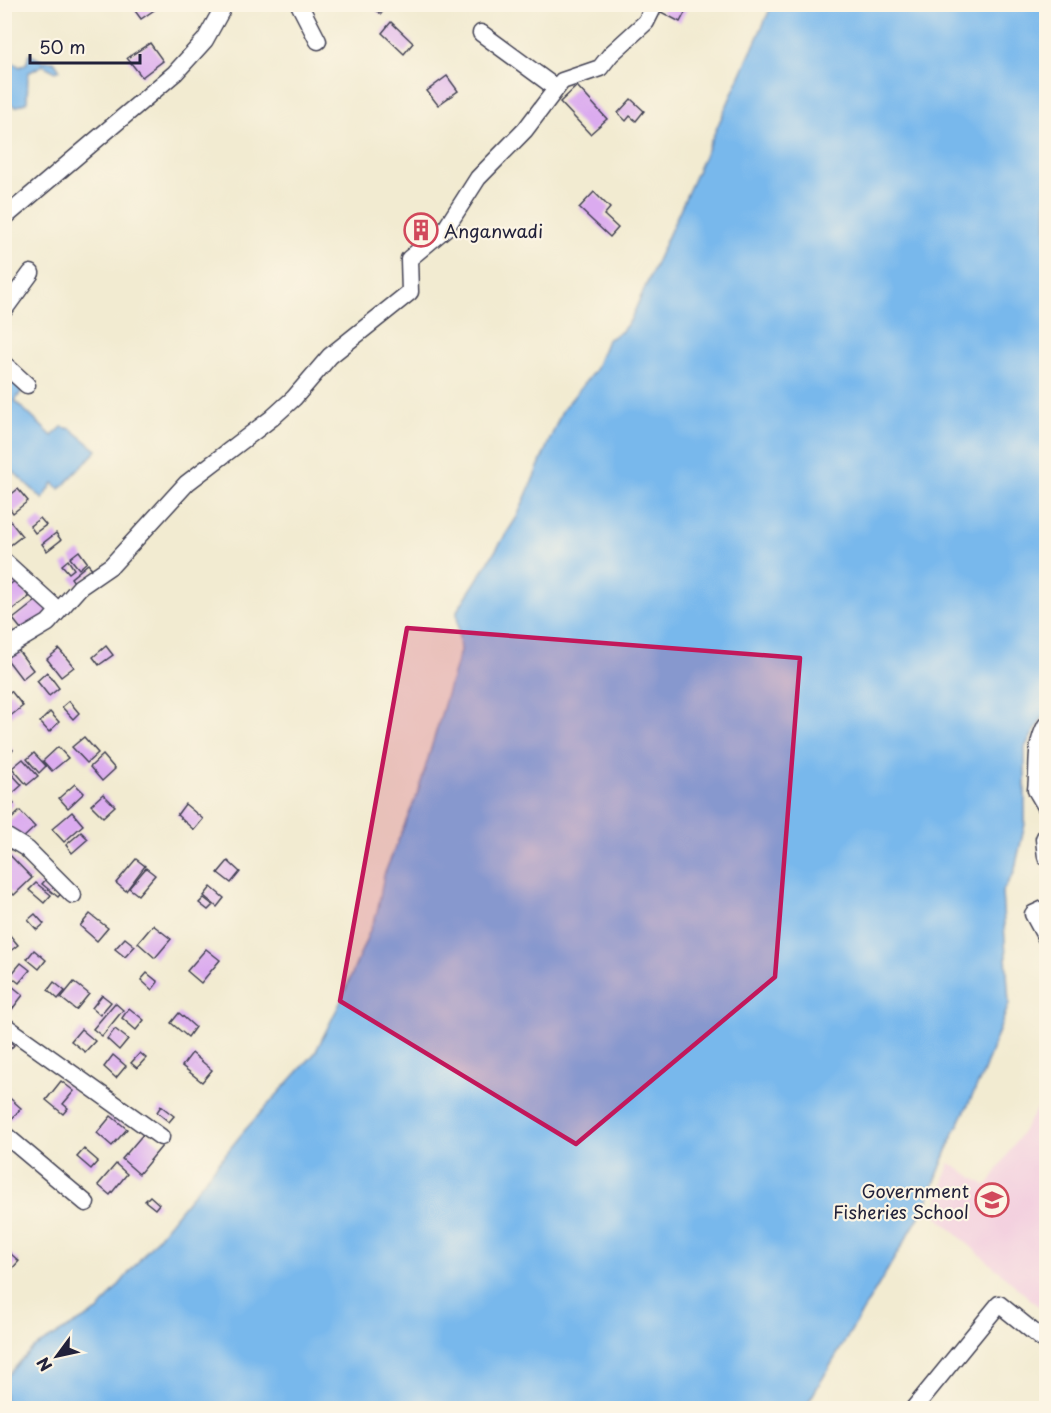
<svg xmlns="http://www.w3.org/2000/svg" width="1051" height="1413" font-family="'Playpen Sans',sans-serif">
<rect width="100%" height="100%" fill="#fcf5e5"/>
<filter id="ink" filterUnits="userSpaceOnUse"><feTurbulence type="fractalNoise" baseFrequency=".0167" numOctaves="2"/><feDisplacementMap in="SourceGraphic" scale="12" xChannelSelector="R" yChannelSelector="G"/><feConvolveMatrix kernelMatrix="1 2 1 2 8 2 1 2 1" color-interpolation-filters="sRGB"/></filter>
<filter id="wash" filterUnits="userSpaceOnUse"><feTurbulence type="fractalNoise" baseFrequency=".008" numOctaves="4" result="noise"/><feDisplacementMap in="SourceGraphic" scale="24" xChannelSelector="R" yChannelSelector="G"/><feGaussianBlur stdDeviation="1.35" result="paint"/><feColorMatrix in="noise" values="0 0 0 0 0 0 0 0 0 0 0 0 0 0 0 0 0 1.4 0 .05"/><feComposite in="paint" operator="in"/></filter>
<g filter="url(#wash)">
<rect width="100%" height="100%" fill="#f2ebd1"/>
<polygon fill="#f3cfdf" points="1046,1095 1046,1313 934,1214 949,1163 987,1186"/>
<g fill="#78b8ec" stroke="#4d6d94" stroke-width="1.5">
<polygon points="772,5 1046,5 1046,712 1025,747 1025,824 1014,873 1002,892 1009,1004 982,1076 953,1135 925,1207 805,1408 5,1408 4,1379 33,1348 98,1311 245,1130 315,1053 340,1003 377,913 384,875 418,792 460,651 457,611 517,517 562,411 595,370 607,340 621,332 630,321"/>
<polygon points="29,54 42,61 54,61 60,70 56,72 43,65 28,73 27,102 16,107 5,102 5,57 20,67 27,63"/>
<polygon points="4,373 23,389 15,401 52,436 62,427 71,429 97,450 60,489 53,483 43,499 5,464"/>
</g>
<g id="blocks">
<g fill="#dbabef">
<polygon points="130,4 163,4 141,19"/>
<polygon points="368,4 388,4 381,14"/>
<polygon points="666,5 689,5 680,22 661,12"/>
<polygon points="391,22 413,43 404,54 382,33"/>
<polygon points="150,43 163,61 142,77 127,58"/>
<polygon points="447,76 458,91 438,105 427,91"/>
<polygon points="577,86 607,119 590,134 560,102"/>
<polygon points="631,99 644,111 636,121 630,116 626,121 618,113"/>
<polygon points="594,192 610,208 604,215 618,228 610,237 579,208"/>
<polygon points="420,217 433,234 422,242 409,225"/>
<polygon points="18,489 28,501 13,513 4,500"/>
<polygon points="40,518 46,525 35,533 30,526"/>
<polygon points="10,521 22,536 4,550 4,526"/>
<polygon points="56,533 61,540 47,551 42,544"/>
<polygon points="79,551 87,562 79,569 70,558"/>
<polygon points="68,560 74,569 69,573 62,565"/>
<polygon points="88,564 94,571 76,585 71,578"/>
<polygon points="16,580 29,597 6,614 4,589"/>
<polygon points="41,597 52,613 25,634 13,619"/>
<polygon points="4,620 13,631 4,638"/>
<polygon points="106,646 113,655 99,665 93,657"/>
<polygon points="17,649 33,670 22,679 6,658"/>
<polygon points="59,649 74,667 61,677 47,659"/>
<polygon points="47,672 59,688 49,696 37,681"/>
<polygon points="11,691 23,706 4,721 4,697"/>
<polygon points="69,701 79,713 73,719 62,707"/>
<polygon points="50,712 59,722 49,732 40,722"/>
<polygon points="84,737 98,753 87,763 72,747"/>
<polygon points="4,741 13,750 4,757"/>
<polygon points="58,747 68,758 52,771 43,761"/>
<polygon points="34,753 46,766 39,773 27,759"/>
<polygon points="103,755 115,769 102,781 90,767"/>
<polygon points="23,759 38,776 27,785 12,768"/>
<polygon points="8,770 22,785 13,793 5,784 5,774"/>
<polygon points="75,784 84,793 68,808 59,798"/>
<polygon points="4,793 14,804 4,813"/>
<polygon points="103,794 115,806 103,817 91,805"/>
<polygon points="185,804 203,819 194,830 177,815"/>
<polygon points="20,811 35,827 21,840 6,824"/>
<polygon points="72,812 83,825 64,842 52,829"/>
<polygon points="81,832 88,839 72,853 66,845"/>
<polygon points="4,849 32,878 14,895 4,886"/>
<polygon points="136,859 145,866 126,891 116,883"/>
<polygon points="228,861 240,872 231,883 218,873"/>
<polygon points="146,868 155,875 138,895 129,888"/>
<polygon points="48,877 64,890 58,897 42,884"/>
<polygon points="36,883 51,895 44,903 29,890"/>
<polygon points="211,887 224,898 217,907 204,896"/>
<polygon points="204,898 213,905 208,910 199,903"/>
<polygon points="35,914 44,924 37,930 28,920"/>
<polygon points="90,914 108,928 97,941 80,926"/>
<polygon points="153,925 171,939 155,958 138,943"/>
<polygon points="8,933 18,945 4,956 4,937"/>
<polygon points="125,938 135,946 125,957 115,949"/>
<polygon points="206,949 220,960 201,983 187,971"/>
<polygon points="34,950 46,960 39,969 27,959"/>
<polygon points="21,963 30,970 19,983 10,976"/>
<polygon points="147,973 158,982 152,990 141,980"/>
<polygon points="54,982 65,991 58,999 48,990"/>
<polygon points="74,982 89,994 76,1010 61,998"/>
<polygon points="12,986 23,995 10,1012 4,1008 4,995"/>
<polygon points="102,995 111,1002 100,1015 92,1008"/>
<polygon points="115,1003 123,1010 102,1036 93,1029"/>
<polygon points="129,1008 144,1020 136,1030 122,1018"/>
<polygon points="179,1013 195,1027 188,1037 171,1023"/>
<polygon points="81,1029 95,1041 85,1052 71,1041"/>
<polygon points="115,1029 128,1039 119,1050 107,1039"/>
<polygon points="4,1037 14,1045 4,1056"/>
<polygon points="140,1053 146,1058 137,1068 131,1063"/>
<polygon points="192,1053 212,1070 202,1082 182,1066"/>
<polygon points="113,1055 126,1066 116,1078 104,1067"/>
<polygon points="61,1081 74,1091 63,1104 68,1108 63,1114 46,1100"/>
<polygon points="4,1093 21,1108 11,1120 4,1115"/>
<polygon points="161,1106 174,1116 169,1122 157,1112"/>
<polygon points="111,1116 127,1129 112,1146 97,1133"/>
<polygon points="145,1132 162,1146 139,1174 122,1159"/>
<polygon points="84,1149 98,1161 91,1169 77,1157"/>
<polygon points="116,1164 127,1174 110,1195 98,1185"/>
<polygon points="150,1196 159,1204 155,1209 145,1201"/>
<polygon points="4,1248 19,1261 11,1270 4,1264"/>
</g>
</g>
</g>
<g filter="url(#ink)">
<use href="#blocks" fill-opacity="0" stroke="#414052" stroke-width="1.5"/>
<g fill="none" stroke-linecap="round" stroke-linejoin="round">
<defs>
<g id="minor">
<polyline points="299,4 318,41"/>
<polyline points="481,33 556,88"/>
<polyline points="4,218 175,73 205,40 225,4"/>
<polyline points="4,310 31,273"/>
<polyline points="4,364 27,385"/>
<polyline points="4,561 58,610"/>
<polyline points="4,649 48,623 80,587 112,565 187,483 272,418 294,398 330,356 410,292 409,259 446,228 478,178 525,130 562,81 600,68 611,54 646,22 655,4"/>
<path d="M1046,725C1034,747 1039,766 1036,790L1046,807"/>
<polyline points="4,835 27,849 73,895"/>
<polyline points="1046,835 1044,839 1046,857"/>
<polyline points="1046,908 1033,914 1046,938"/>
<polyline points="4,1025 161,1137"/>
<polyline points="4,1134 86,1203"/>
<polyline points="914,1408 999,1304 1046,1342"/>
</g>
</defs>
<use href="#minor" stroke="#414052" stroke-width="19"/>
<use href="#minor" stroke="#fff" stroke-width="16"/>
</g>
</g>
<path fill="#c2185b" fill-opacity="0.2" stroke="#c2185b" stroke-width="4.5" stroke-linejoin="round" d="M407,628L800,658L775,977L576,1144L340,1001Z"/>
<defs>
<symbol id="building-ring" viewBox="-11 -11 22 22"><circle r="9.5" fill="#fcf5e5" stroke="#d1495b" stroke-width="1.5"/><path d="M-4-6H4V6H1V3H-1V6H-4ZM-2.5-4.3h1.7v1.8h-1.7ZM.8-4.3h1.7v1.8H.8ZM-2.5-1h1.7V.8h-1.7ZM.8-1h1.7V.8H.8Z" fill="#d1495b"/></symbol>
<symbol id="school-ring" viewBox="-11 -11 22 22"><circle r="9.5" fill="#fcf5e5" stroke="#d1495b" stroke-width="1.5"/><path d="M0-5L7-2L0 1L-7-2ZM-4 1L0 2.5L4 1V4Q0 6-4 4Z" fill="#d1495b"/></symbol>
</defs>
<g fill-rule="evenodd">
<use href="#building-ring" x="402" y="211" width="38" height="38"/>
<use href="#school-ring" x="973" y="1181" width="38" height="38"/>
</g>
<g text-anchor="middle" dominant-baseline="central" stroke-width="4.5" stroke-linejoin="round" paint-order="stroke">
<g font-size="18" fill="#22223b" stroke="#fcf5e5" text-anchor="start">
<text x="444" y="230">Anganwadi</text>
<text x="969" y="1190" text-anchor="end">Government<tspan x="969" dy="21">Fisheries School</tspan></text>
</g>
</g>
<rect width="1051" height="1413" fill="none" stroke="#fcf5e5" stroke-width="24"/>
<g transform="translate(57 1356) rotate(237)" stroke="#fcf5e5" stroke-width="4.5" paint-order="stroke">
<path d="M0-4.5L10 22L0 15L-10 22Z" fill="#22223b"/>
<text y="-9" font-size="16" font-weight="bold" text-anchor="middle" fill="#22223b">N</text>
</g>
<path d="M30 54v9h110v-9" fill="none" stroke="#22223b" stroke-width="3"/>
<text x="39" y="54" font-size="18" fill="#22223b" stroke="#fcf5e5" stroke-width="4.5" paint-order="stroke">50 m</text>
</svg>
